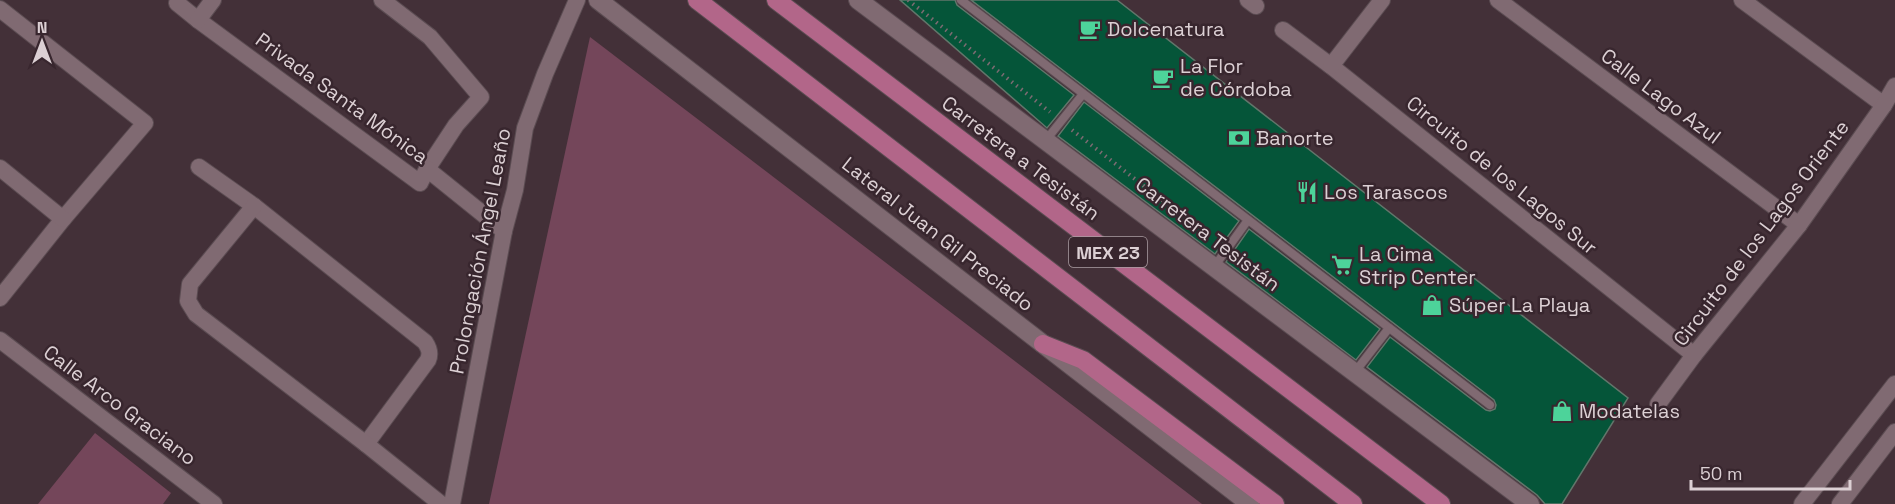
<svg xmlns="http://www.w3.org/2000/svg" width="1895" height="504" font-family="'Space Grotesk',sans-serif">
<rect width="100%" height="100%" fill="#433038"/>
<g fill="#74465a">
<polygon points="590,37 1202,504 489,504"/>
<polygon points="95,433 171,493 163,504 38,504"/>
</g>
<g fill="#055539" stroke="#62766b" stroke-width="1.5">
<polygon points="900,0 955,0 957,5 1074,95 1047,128"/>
<polygon points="971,0 1117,0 1628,398 1562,504 1545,504 1537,495 1367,367 1390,337 1486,410 1490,411 1495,409 1496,405 1494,400"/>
<polygon points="1084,102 1239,221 1215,254 1058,136"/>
<polygon points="1249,229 1380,329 1356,360 1226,262"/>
</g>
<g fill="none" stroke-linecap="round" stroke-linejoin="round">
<defs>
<g id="service">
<polyline points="961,0 1490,405"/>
<polyline points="1046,140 1083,94"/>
<polyline points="1214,267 1248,220"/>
<polyline points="1355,372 1389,328"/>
</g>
<g id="minor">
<polyline points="382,0 430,37 481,97 456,125 427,169"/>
<polyline points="1248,0 1256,6"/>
<polyline points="1498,0 1799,225"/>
<polyline points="1742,0 1884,105"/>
<polyline points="177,3 198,20 420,183 427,169 504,231"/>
<polyline points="0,9 145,123 63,219 0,298"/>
<polyline points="198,20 213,0"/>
<polyline points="1283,30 1331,66 1694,355"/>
<polyline points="1331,66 1382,0"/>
<path d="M199,167L254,206L425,342C429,348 431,353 428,360L366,444"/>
<polyline points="0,168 63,219"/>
<polyline points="254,206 190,284 188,301 196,314 366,444 441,504"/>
<polyline points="0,340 214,504"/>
<polyline points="1658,404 1694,355 1799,225 1884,105 1895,86"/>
<polyline points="452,504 504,231 515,190 525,128 545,74 577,0"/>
<polyline points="1802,504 1895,384"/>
<polyline points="1840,504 1895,432"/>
</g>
<g id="secondary">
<polyline points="598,0 1250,504"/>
<polyline points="858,0 1530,504"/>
</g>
<g id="primary">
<polyline points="697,0 1353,504"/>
<polyline points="776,0 1441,504"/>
<polyline points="1043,344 1083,360 1275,504"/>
</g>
</defs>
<use href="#service" stroke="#5b4c52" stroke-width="10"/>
<use href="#minor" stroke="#5b4c52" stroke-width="18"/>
<use href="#secondary" stroke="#5b4c52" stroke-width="20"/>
<use href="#primary" stroke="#5b4c52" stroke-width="20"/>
<g stroke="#7c6b72" stroke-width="4" stroke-dasharray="1.5 4.5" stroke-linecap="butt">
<polyline points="908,0 1050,112"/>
<polyline points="1072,130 1194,225"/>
</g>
<use href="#service" stroke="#806a72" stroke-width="8"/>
<use href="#minor" stroke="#806a72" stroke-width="16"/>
<use href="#secondary" stroke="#806a72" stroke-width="18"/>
<use href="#primary" stroke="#b26689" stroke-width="18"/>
</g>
<defs>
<symbol id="cafe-bare" viewBox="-9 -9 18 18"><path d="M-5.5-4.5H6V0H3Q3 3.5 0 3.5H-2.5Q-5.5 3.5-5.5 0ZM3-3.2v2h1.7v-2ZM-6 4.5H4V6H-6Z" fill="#4dd39a" stroke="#38262e" stroke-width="2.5" paint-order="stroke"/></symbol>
<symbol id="bank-bare" viewBox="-9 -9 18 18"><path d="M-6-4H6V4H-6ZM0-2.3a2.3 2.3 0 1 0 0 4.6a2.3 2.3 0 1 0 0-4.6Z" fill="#4dd39a" stroke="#38262e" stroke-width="2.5" paint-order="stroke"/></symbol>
<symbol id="restaurant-bare" viewBox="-9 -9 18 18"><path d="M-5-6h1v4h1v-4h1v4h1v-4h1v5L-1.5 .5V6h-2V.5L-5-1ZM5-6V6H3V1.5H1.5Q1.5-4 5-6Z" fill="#4dd39a" stroke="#38262e" stroke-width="2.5" paint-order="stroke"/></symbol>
<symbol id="supermarket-bare" viewBox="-9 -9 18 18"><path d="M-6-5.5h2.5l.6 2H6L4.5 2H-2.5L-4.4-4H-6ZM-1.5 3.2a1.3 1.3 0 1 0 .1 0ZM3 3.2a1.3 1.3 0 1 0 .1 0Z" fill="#4dd39a" stroke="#38262e" stroke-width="2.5" paint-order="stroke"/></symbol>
<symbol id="shop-bare" viewBox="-9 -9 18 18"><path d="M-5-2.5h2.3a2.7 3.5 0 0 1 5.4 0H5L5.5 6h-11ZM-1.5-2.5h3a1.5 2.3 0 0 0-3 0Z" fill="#4dd39a" stroke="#38262e" stroke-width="2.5" paint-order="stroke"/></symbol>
</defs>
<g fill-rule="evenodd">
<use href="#cafe-bare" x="1075" y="14" width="30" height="30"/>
<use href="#cafe-bare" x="1148" y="63" width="30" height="30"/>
<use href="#bank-bare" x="1224" y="123" width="30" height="30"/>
<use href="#restaurant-bare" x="1292" y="177" width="30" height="30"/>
<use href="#supermarket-bare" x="1327" y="250" width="30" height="30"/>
<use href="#shop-bare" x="1417" y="290" width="30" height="30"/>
<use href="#shop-bare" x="1547" y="396" width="30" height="30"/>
</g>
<g text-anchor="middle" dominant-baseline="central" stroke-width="5" stroke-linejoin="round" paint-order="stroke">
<rect fill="#38262e" stroke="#ab9da2" stroke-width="1.5" x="1069" y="237" width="78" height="30" rx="4.5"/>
<g font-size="18" font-weight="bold" fill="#dcd0d4">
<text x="1108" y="252">MEX 23</text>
</g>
<g font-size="20" fill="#dcd0d4" stroke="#38262e" text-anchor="start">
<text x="1107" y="29">Dolcenatura</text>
<text x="1180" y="66">La Flor<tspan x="1180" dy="23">de Córdoba</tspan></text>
<text x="1256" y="138">Banorte</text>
<text x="1324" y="192">Los Tarascos</text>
<text x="1359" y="254">La Cima<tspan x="1359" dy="23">Strip Center</tspan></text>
<text x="1449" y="305">Súper La Playa</text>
<text x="1579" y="411">Modatelas</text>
</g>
<g font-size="20" fill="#dcd0d4" stroke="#38262e">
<text transform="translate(1661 96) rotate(37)">Calle Lago Azul</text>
<text transform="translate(342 98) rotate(36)">Privada Santa Mónica</text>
<text transform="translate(1021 158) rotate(37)">Carretera a Tesistán</text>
<text transform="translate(1502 175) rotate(39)">Circuito de los Lagos Sur</text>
<text transform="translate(1761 233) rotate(-53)">Circuito de los Lagos Oriente</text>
<text transform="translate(938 234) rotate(38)">Lateral Juan Gil Preciado</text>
<text transform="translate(1208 234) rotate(37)">Carretera Tesistán</text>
<text transform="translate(480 251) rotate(-79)">Prolongación Ángel Leaño</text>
<text transform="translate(120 405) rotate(37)">Calle Arco Graciano</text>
</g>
</g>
<g transform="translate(42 42)" stroke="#38262e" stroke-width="4.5" paint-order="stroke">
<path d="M0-4.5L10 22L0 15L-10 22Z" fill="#dcd0d4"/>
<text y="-9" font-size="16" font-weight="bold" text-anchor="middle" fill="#dcd0d4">N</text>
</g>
<path d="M1691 480v9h159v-9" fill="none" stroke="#dcd0d4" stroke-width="3"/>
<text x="1700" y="480" font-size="18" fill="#dcd0d4" stroke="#38262e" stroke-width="4.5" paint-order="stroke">50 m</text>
</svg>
